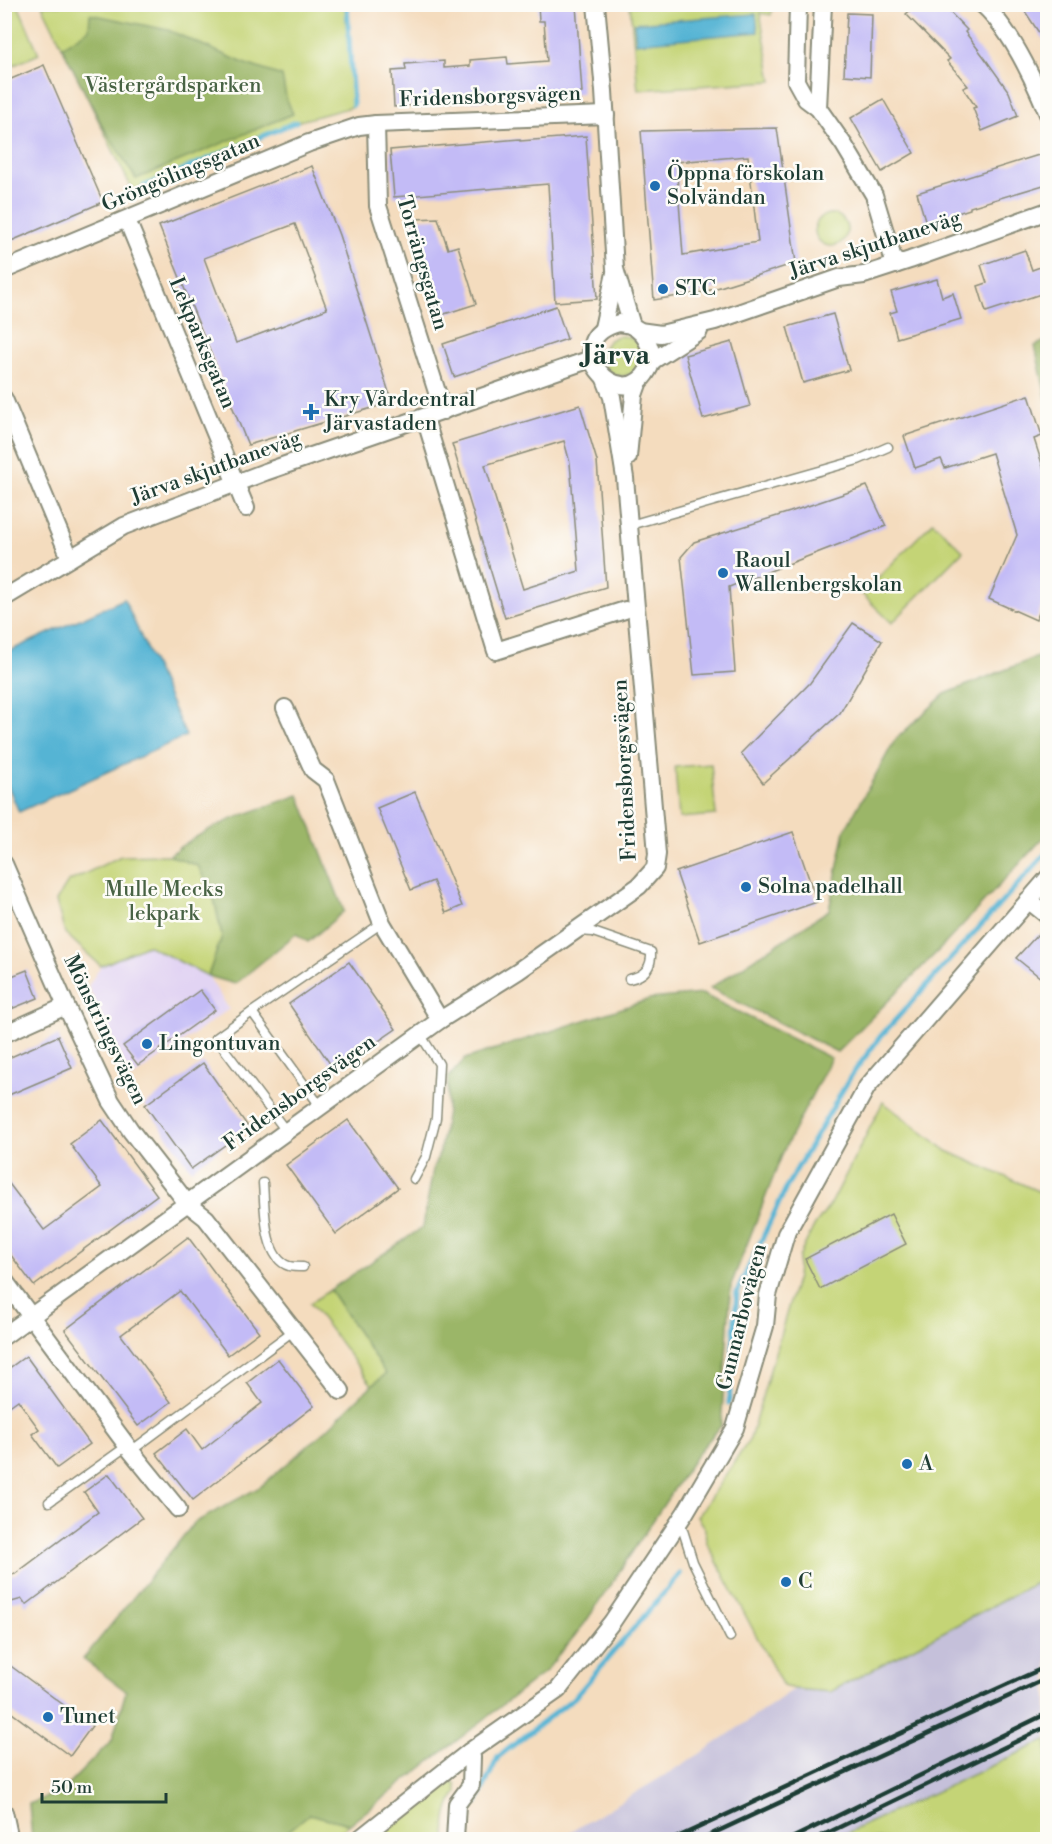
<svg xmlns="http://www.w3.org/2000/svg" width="1052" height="1844" font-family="'Libre Bodoni',serif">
<rect width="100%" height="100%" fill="#fdfcf7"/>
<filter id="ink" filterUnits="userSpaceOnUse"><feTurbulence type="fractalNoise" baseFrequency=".0167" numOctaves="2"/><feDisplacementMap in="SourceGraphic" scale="12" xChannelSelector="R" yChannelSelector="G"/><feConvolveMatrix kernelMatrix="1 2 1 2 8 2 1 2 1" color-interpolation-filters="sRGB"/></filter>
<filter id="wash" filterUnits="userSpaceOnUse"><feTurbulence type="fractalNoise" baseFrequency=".008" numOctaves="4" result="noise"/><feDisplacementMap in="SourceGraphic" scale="24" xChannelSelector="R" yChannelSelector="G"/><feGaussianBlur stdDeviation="1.35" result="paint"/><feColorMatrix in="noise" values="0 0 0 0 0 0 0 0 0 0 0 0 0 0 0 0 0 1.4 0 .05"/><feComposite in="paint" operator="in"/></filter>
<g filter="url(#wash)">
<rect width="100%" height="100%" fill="#f4dcbe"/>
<polygon fill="#e2d4f3" points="147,945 208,976 229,1009 131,1079 88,986 101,966"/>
<polygon fill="#c5c0da" points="1047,1577 1047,1740 834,1839 557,1840 703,1752 794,1689 830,1692"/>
<g fill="#c4d476" stroke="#728855" stroke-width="1.5">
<polygon points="5,4 18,5 39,54 5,69"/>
<polygon points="42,5 345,5 352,107 296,122 133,191"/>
<polygon points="630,5 773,5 771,15 760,13 772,81 638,90"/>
<circle cx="831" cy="230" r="16"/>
<circle cx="622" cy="356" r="20"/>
<polygon points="933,522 963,551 892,623 862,594"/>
<polygon points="711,764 716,815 679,818 675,767"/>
<polygon points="169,855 198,866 214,898 222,936 208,976 147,945 101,966 65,933 56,901 68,882 121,856"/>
<polygon points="883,1102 947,1151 1047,1195 1047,1577 830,1692 794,1689 783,1686 706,1541 705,1529 697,1517 750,1439 797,1277 799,1257 813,1228 831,1204"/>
<polygon points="330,1290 386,1374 372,1385 310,1303"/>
<polygon points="1047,1740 1047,1839 834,1839"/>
<path d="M449,1782L456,1784L457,1793C447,1805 443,1824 447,1839L373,1840Z"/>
<polygon points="309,1814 350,1824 332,1839 286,1839 286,1833"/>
</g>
<g fill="#9bb667" stroke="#5d7a4e" stroke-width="1.5">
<polygon points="90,14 168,30 246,64 282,76 286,97 293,114 136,179 103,127 62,47 89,29"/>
<polygon points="1047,340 1047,401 1035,346"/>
<polygon points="1047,653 1047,834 942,947 837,1052 710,988 829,910 845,830 895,740 945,694"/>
<path d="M299,795L344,911L308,942L296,934L235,984L208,976L222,936L214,898L198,866L169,855C209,824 251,812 299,795Z"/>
<polygon points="702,994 831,1058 784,1150 731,1285 721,1426 698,1453 585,1623 546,1671 350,1824 309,1814 286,1833 286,1839 32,1839 29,1804 62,1791 112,1740 126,1691 83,1659 194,1523 260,1487 323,1433 372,1385 386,1374 330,1290 423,1227 433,1169 440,1151 447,1111 448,1078 465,1059 650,999"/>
</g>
<g fill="#55b4d4" stroke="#3a7884" stroke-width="1.5">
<polygon points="756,14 758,32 636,43 634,23"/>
<polygon points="124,599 186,736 19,812 5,779 5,653"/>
</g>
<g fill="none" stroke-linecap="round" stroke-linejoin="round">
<g stroke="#55b4d4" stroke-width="5">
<polyline points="347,4 353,105"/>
<polyline points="144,186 296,122"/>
<polyline points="729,1404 737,1292 788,1184 851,1076 880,1037 1048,851"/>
<polyline points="477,1802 498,1757 575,1697 680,1574"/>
</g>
</g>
<g id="blocks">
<g fill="#c3bbf6" fill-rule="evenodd">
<polygon points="538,4 576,4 582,93 394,107 392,71 406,70 405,64 444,61 444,68 470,66 470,60 507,57 508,64 547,61 544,21 539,21"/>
<polygon points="917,4 942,4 967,30 965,32 984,57 1009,92 1018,116 982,131 973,108 976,107 963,88 968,86 947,61 950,59 906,14"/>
<polygon points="1020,4 1047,4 1047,45 1028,16"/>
<polygon points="847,13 872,14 870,77 844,75"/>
<polygon points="44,65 103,202 4,244 4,82"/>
<polygon points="883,99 914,153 882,172 851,118"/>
<path d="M777,128L796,263L704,292L654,300L641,131ZM748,156L758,242L683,255L676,162Z"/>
<polygon points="586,136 597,299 555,302 548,184 394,197 390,150 520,139 520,141"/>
<polygon points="1042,154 1047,175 1047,184 970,207 970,209 926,223 917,193"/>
<path d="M312,166L339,235L392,402L248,445L159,226ZM295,224L327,309L236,343L204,258Z"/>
<polygon points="438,218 448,249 458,246 476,304 438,316 415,244 414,219"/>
<polygon points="1025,250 1032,270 1043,266 1047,281 1047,292 986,312 978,286 987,283 981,265"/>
<polygon points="937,279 942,297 953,293 961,319 897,338 890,313 897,311 891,292"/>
<polygon points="556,306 567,339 454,377 443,344"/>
<polygon points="833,314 849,370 803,383 787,327"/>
<polygon points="732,342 750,406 703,419 685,355"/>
<polygon points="1029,395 1042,436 1034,439 1047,479 1047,594 1036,620 989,599 1017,535 992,453 945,468 941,459 915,468 904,436"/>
<path d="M580,405L597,461L606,587L505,618L452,444ZM564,441L570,463L579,571L523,589L485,465Z"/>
<polygon points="867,486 886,526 729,587 735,672 694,675 681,557 694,542 790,512"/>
<polygon points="853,623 882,641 840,713 763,783 741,753 810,683"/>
<polygon points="415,792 462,906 446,913 433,881 411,890 377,808"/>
<polygon points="793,832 817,902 700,942 676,872"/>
<polygon points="1038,934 1047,943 1047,983 1016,958"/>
<polygon points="349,962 396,1029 335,1071 289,1004"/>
<polygon points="27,970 38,998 4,1012 4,979"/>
<polygon points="200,990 215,1010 138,1065 123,1046"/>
<polygon points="58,1036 72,1068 4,1097 4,1060"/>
<polygon points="203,1063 249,1128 191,1169 145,1105"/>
<polygon points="102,1120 157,1195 34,1286 4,1246 4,1177 44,1230 102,1187 70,1144"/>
<polygon points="348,1120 398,1188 336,1234 286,1165"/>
<polygon points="891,1214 906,1244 820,1289 805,1259"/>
<polygon points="188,1237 259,1332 228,1355 180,1291 121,1335 171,1402 138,1426 65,1330"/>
<polygon points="26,1356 90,1444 57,1468 32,1434 39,1429 18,1400 4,1410 4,1372"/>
<polygon points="278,1359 314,1406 193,1500 156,1453 187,1429 202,1450 262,1403 247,1383"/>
<polygon points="109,1474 142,1518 26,1605 22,1599 4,1604 4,1577 15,1574 98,1512 84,1492"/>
<polygon points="4,1661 92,1726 70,1756 4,1707"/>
</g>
</g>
</g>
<g filter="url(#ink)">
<use href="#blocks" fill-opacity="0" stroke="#8a8c79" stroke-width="1.5"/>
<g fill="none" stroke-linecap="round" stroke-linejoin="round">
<defs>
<g id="service">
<polyline points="630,525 858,460 888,447"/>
<path d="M578,931L593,932L651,952C652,968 644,976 629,979"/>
<polyline points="252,1012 382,923"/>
<polyline points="286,1131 216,1038 252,1012 320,1106"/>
<polyline points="414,1179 426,1157 436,1118 439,1064 420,1034"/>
<path d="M263,1183C265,1206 263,1258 289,1266C293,1267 299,1267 303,1267"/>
<polyline points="131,1451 293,1331"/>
<polyline points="49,1502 127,1446"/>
<polyline points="680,1521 693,1562 730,1637"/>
</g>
<g id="minor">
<polyline points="596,4 604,91 615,269 632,326"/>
<polyline points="798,4 796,81 806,99 818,108 844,145 874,195 895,265"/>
<path d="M982,4C1010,28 1034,80 1048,114"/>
<polyline points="818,108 823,4"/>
<polyline points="376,124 378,206 443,411"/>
<polyline points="127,220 246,508"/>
<polyline points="4,270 309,143 359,126 376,124 606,115"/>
<path d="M619,323C623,324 629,324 632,326C647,333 657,356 648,370C621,418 553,340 619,323Z"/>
<polyline points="603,328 615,273"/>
<polyline points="639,331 661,334 715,321 839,278 864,275 910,260 1048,211"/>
<polyline points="652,361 699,331"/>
<polyline points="4,399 70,558"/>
<polyline points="425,418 496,651 625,610"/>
<polyline points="628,457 634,395 639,381"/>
<polyline points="4,598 124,526 265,472 591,359"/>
<polyline points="285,708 313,770 326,780 382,923 440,1020"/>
<polyline points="4,864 66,1006 111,1101 131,1131 187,1203 206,1218 341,1391"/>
<polyline points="1028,900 1048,916"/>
<polyline points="4,1034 66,1006"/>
<polyline points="4,1280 131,1451 178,1509"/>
<polyline points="4,1336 440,1020 518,971 639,886 655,868 657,854 625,478 612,397 605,379"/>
<polyline points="4,1812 10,1840"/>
<polyline points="358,1840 469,1752 558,1690 612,1622 685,1513 735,1428 765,1326 768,1295 786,1234 867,1087 1048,878"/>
<polyline points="455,1840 457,1804 471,1785 472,1757 469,1752"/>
</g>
</defs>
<use href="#service" stroke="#8a8c79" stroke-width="11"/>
<use href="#minor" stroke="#8a8c79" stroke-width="20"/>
<use href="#service" stroke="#fff" stroke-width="8"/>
<use href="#minor" stroke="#fff" stroke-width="16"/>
<g stroke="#1f3d34" stroke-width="4.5">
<path d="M671,1840C797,1783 921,1722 1048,1666"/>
<polyline points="699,1840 1048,1678"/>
<polyline points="788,1840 1048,1713"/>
<polyline points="813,1840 1048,1726"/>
</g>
</g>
</g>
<g fill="#1f6fb2" stroke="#fdfcf7" stroke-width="2">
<circle cx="655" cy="186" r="6"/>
<circle cx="663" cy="289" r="6"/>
<path d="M308 403h6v6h6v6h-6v6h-6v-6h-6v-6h6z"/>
<circle cx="723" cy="573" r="6"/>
<circle cx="746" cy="887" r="6"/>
<circle cx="147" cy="1044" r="6"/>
<circle cx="907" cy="1464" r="6"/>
<circle cx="786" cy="1582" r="6"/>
<circle cx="48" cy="1717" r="6"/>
</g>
<g text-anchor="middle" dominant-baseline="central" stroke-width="5" stroke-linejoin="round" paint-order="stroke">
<g font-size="21" fill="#486344" stroke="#fdfcf7">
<text x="173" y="86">Västergårdsparken</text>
<text x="164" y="890">Mulle Mecks<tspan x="164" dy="24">lekpark</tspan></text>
</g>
<g font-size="21" fill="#1f3d34" stroke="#fdfcf7">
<text transform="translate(490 97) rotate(-2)">Fridensborgsvägen</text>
<text transform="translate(181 173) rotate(-23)">Gröngölingsgatan</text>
<text transform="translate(875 245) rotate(-18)">Järva skjutbaneväg</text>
<text transform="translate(422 263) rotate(74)">Torrängsgatan</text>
<text transform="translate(202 343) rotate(67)">Lekparksgatan</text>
<text transform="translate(216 468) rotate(-20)">Järva skjutbaneväg</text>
<text transform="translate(625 770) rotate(-93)">Fridensborgsvägen</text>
<text transform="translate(105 1030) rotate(64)">Mönstringsvägen</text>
<text transform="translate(300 1093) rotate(-36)">Fridensborgsvägen</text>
<text transform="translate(742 1317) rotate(-76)">Gunnarbovägen</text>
</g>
<g font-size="21" fill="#1f3d34" stroke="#fdfcf7" text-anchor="start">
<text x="667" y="174">Öppna förskolan<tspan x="667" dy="24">Solvändan</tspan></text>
<text x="675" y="289">STC</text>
<text x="324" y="400">Kry Vårdcentral<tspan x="324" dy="24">Järvastaden</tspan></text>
<text x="735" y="561">Raoul<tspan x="735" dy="24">Wallenbergskolan</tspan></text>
<text x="758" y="887">Solna padelhall</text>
<text x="159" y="1044">Lingontuvan</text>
<text x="919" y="1464">A</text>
<text x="798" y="1582">C</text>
<text x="60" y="1717">Tunet</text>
</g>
<g font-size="27" font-weight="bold" fill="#1f3d34" stroke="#fdfcf7">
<text x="616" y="356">Järva</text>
</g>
</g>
<rect width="1052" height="1844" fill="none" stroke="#fdfcf7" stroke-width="24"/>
<path d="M42 1793v9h124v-9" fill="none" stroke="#1f3d34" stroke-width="3"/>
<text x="51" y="1793" font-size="18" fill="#1f3d34" stroke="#fdfcf7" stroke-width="4.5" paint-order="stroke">50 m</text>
</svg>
